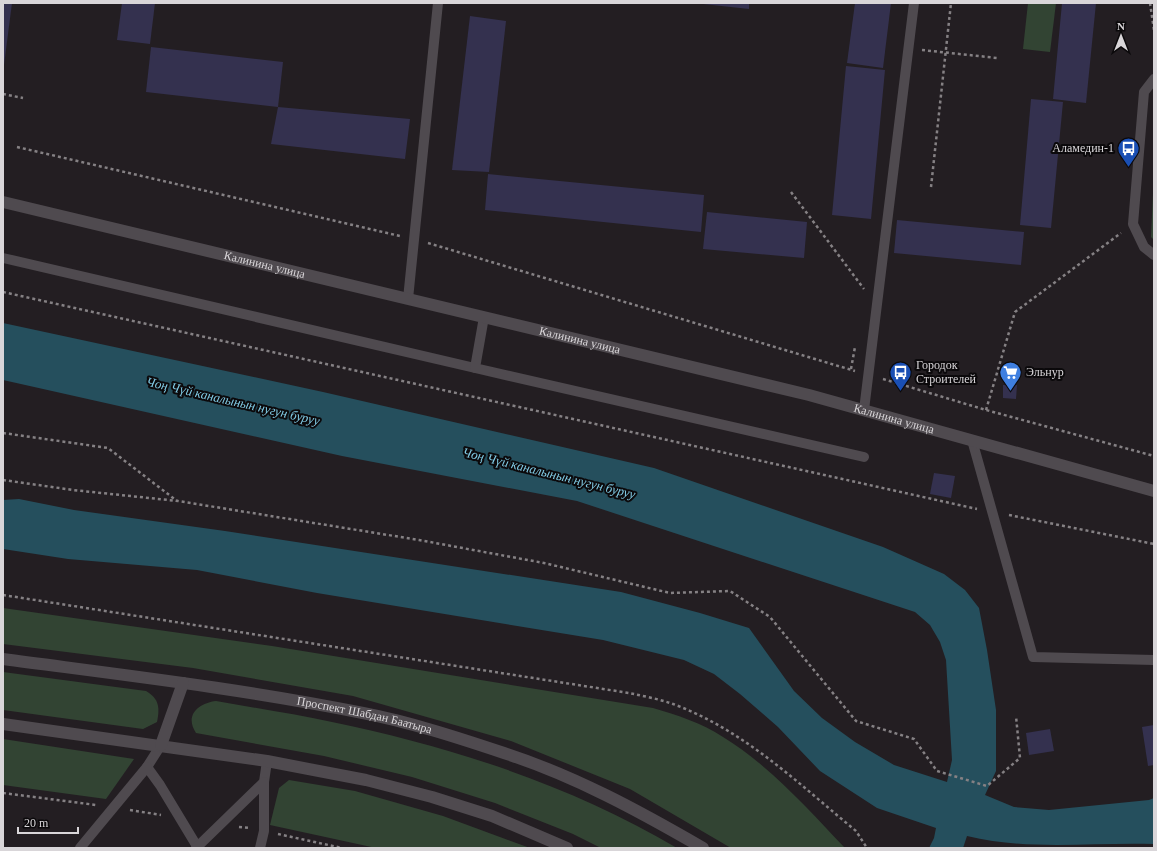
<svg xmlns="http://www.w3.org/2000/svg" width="1157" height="851" font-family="Georgia,serif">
<rect width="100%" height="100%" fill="#231e22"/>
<g fill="#324433">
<polygon points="1028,3 1056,3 1050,52 1023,49"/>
<polygon points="1154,171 1154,240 1151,237"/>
<path d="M3,608L272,646L653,708C677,715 702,723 723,737C770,766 807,808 845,848H731L630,789L511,741L353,696L193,668L3,644Z"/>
<path d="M3,672L146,691C159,699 160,707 157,722L143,729L3,710Z"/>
<path d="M216,701C255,708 294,714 332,722C452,747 571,785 677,848H601L573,834L495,803L412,777L324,756L196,733C184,715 199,703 216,701Z"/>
<polygon points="3,739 134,759 106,799 3,785"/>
<polygon points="289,780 355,791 443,816 530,848 376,848 270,825 279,788"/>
</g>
<path fill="#254f5d" d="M3,323L323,392L654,468L883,547L944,574L965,590L979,608L987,650L996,710V771L985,795L1014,807L1049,810L1149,800L1154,798V844C1091,842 1029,851 967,836L963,848H929L934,838L936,828L877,808L820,771L778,727L740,694L714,674L684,660L603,640L317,593L197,570L68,559L3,549V500L19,499L74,510L225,531L621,592L700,613L749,628L794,691L822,718L855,742L894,765L947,782L952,760L946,660L940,642L930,625L915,612L577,501L342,456L3,380Z"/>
<g fill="#34314f">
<polygon points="3,3 12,3 4,65 3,65"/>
<polygon points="122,3 155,3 150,44 117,40"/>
<polygon points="694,3 749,3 749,9"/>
<polygon points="855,3 891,3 883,68 847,63"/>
<polygon points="1062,3 1096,3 1086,103 1053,99"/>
<polygon points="470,16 506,21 489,172 452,170"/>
<polygon points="151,47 283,62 278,107 146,92"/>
<polygon points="846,66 885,70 871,219 832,215"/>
<polygon points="1031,99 1063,102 1051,228 1020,225"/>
<polygon points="278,107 410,119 405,159 271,144"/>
<polygon points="488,174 704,195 701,232 485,210"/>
<polygon points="707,212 807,222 804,258 703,249"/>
<polygon points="897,220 1024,232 1021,265 894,253"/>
<polygon points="1003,385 1017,385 1016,399 1003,398"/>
<polygon points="934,473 955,476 951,498 930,494"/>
<polygon points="1154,725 1154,765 1148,766 1142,727"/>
<polygon points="1050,729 1054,751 1029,755 1026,733"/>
</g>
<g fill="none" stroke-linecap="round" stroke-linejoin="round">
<g stroke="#858184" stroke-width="2.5" stroke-dasharray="3 3" stroke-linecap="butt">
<polyline points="1150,3 1154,30"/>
<polyline points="922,50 997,58"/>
<polyline points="3,94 23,98"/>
<polyline points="17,147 400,236"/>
<polyline points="931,187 951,3"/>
<polyline points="791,192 864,289"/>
<polyline points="428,243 855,371"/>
<polyline points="3,292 977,509"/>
<polyline points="851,369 855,347"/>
<polyline points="883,379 986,410 1154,456"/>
<polyline points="986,410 1015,312 1121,233"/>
<polyline points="3,433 108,448 177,501"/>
<polyline points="3,480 73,490 178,501 419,540 544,563 670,593 730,591 770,617 856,721 914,739 937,771 987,786 1020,758 1016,716"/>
<polyline points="1009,515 1154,544"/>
<path d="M3,595L629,693C643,696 659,699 673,704C744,730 799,784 856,831L867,848"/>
<polyline points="3,793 96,805"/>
<polyline points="130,810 161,815"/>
<polyline points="239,827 250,828"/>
<polyline points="278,834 342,848"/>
</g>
<g stroke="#4f4a4f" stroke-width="10">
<polyline points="1154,79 1144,92 1133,224 1144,247 1154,255"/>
<polyline points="3,258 475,368"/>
<polyline points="408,299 438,3"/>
<polyline points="484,317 475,368 864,457"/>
<polyline points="864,410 914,3"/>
<polyline points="972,440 1033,657 1154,660"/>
<polyline points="161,745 147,767 160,785 198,848"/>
<polyline points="80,848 147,767"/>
<polyline points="196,848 264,782 267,761"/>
<polyline points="260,848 264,831 264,782"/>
</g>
<g stroke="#4f4a4f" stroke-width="12">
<path id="s1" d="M3,202L809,395L1154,491"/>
<path id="s2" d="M3,659C123,675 244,689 363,713C410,722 459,738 504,753C575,776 639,811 703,848"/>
<polyline points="3,724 267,761 366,780 432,797 492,816 567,848"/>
<polyline points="161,745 183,683"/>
</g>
</g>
<defs>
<symbol id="bus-pin" viewBox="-11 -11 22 30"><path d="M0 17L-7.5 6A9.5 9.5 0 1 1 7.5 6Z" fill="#1a4fb4" stroke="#0b090b"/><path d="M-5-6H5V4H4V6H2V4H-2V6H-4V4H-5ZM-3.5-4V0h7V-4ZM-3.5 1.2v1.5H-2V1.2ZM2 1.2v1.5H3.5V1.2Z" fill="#fff"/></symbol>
<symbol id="supermarket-pin" viewBox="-11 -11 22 30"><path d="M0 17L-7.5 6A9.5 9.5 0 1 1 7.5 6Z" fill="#3f7fe0" stroke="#0b090b"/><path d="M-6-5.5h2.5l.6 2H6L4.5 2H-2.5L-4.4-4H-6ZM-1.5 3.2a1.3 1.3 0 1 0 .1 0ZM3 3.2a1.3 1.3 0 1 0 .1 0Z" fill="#fff"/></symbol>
</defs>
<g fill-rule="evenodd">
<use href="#bus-pin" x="1116" y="136" width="25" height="34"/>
<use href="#bus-pin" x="888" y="360" width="25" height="34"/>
<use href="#supermarket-pin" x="998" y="360" width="25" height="34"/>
</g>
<g text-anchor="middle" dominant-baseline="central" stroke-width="4" stroke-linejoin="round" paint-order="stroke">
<g font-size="12" fill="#d9d6d9" stroke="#0b090b" text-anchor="start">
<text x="1114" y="148" text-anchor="end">Аламедин-1</text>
<text x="916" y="365">Городок<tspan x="916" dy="14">Строителей</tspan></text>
<text x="1026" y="372">Эльнур</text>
</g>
<g font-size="12" fill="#d9d6d9" stroke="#0b090b">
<text stroke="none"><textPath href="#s1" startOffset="269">Калинина улица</textPath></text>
<text stroke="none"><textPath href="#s1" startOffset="593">Калинина улица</textPath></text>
<text stroke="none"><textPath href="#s1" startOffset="917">Калинина улица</textPath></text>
<text stroke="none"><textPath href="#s2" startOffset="366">Проспект Шабдан Баатыра</textPath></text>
</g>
<g font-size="13" font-style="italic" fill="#82cce6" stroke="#0b090b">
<text transform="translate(233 401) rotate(13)">Чоң Чүй каналынын нугун буруу</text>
<text transform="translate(549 473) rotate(14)">Чоң Чүй каналынын нугун буруу</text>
</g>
</g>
<rect width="1157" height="851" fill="none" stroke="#d9d6d9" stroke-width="8"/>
<g transform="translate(1121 36)" stroke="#0b090b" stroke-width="3" paint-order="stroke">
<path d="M0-3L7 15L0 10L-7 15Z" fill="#d9d6d9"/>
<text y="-6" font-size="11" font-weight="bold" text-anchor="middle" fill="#d9d6d9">N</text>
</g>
<path d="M18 827v6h60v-6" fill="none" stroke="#d9d6d9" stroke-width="2"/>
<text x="24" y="827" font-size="12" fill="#d9d6d9" stroke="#0b090b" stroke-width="3" paint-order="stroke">20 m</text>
</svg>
